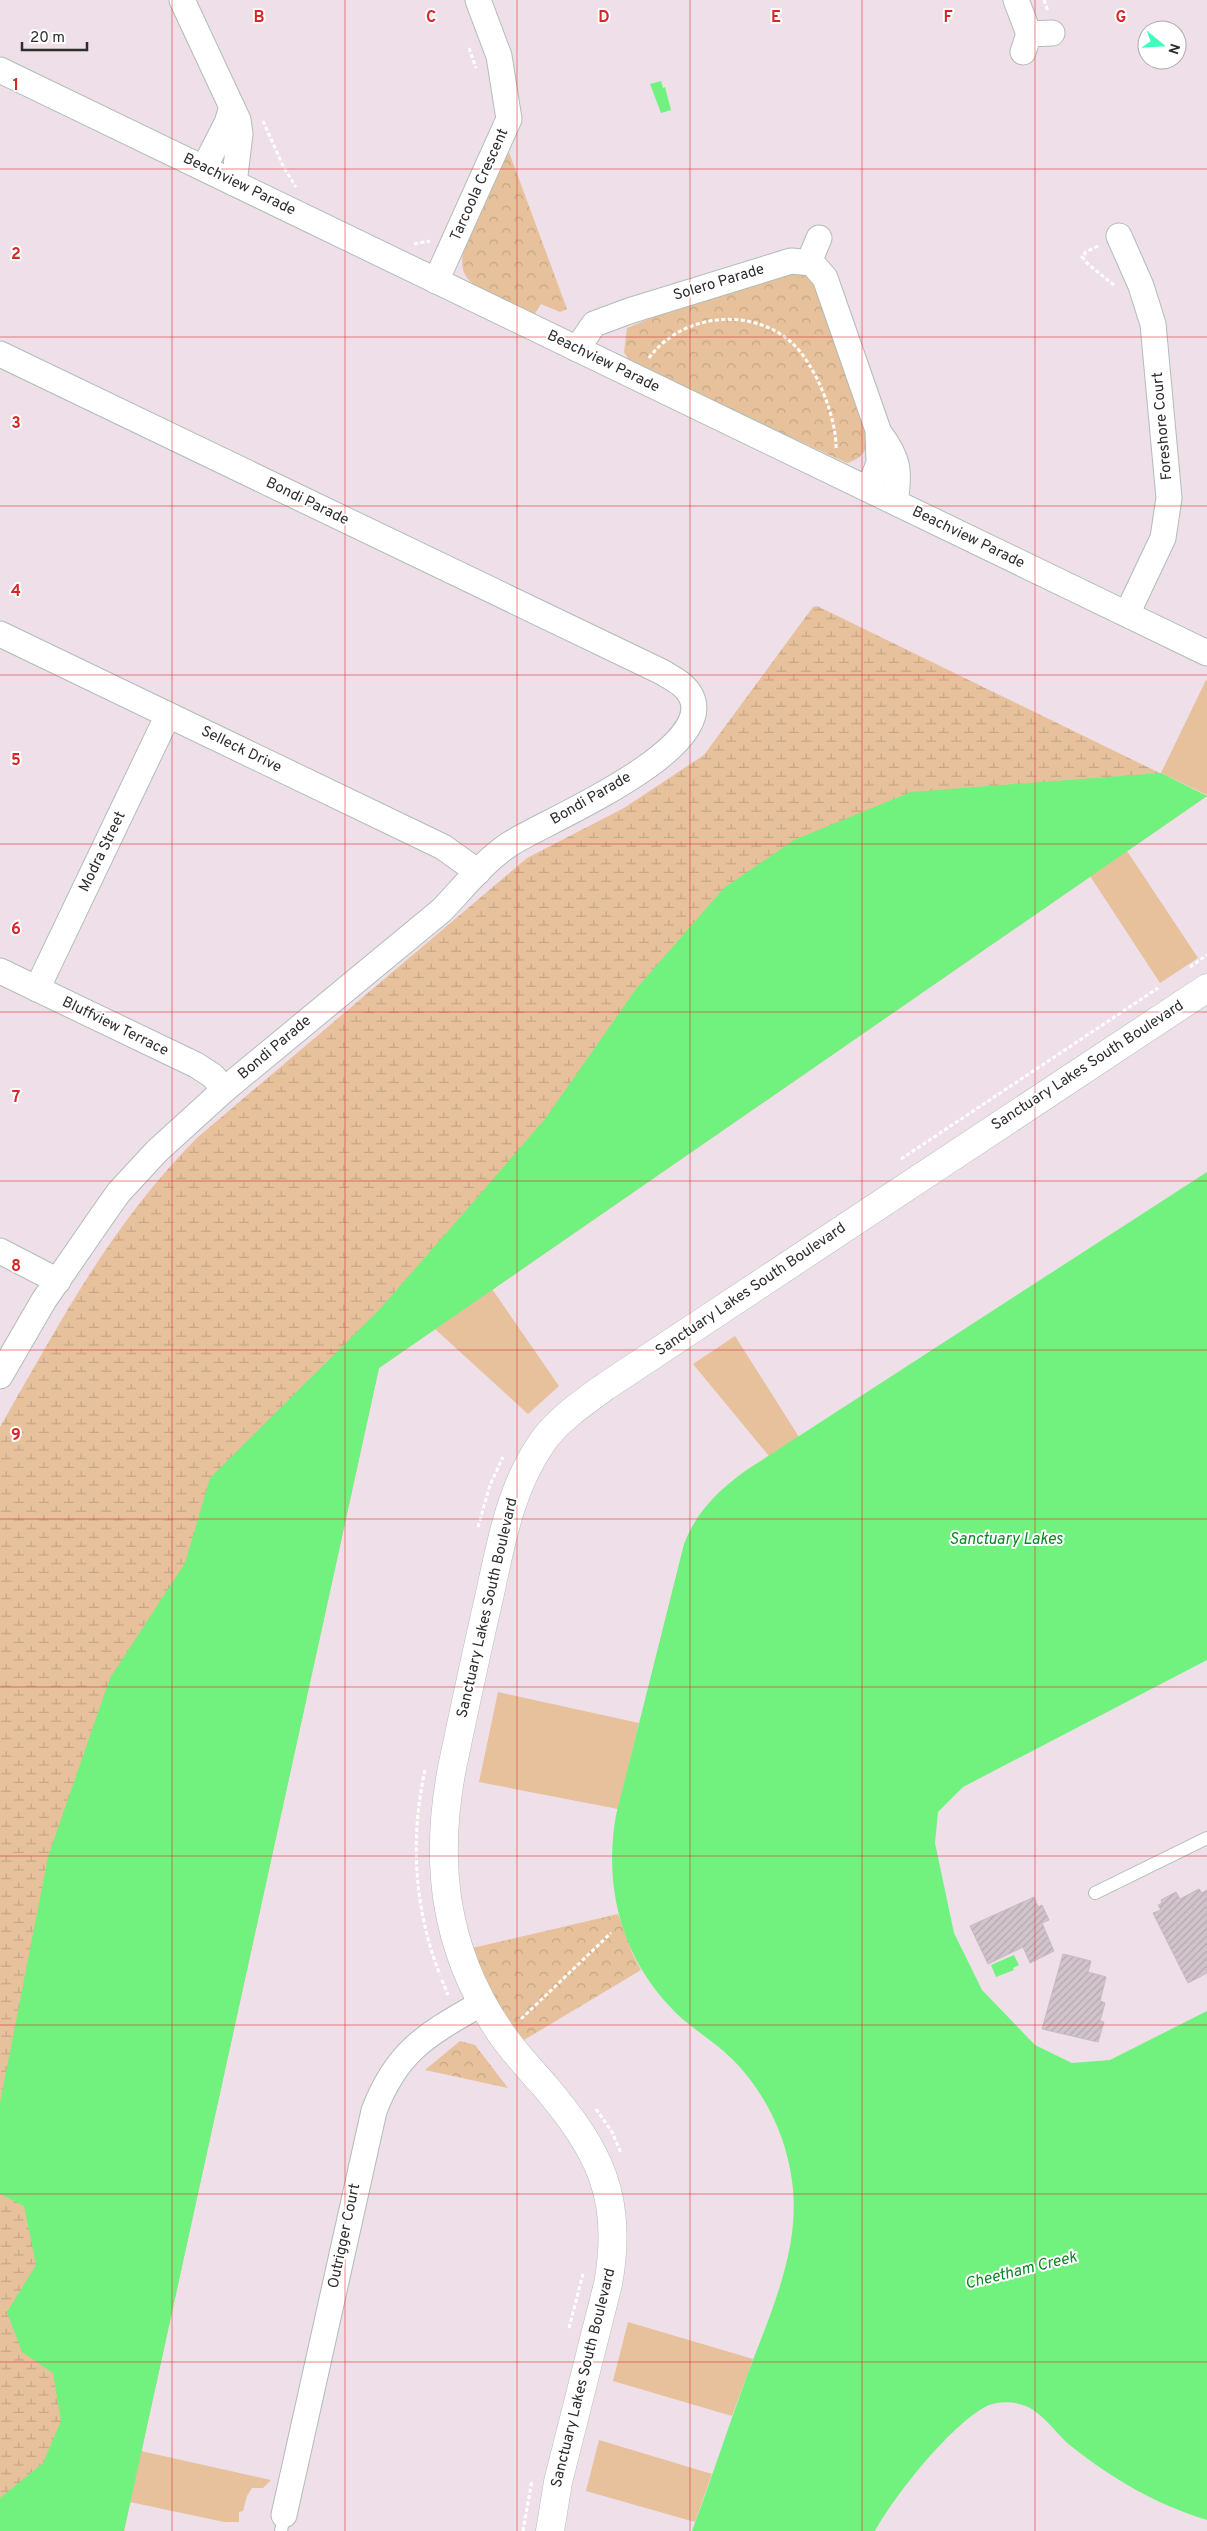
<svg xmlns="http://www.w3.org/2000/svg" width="1207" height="2531" font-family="Overpass,sans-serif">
<defs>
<pattern id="forest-crowns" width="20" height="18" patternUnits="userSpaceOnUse" patternTransform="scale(1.25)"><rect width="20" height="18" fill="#e6c19b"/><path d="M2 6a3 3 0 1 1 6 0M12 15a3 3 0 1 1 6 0" fill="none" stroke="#c6a686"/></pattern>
<pattern id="wetland-marsh" width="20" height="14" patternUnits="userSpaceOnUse" patternTransform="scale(1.25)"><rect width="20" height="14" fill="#e6c19b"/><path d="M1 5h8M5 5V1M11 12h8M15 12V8" fill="none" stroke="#c6a686"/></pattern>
<pattern id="building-hatch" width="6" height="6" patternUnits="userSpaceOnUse" patternTransform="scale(1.25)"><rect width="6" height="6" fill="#d1c4cb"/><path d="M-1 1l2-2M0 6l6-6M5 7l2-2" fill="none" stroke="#b4a9af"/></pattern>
</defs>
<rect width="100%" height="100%" fill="#efdfe8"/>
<g fill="#e6c19b">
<polygon points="1206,680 1207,681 1207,795 1161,773"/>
<polygon points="1127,851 1198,958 1160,983 1090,876"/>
<polygon points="492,1289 559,1386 528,1414 435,1329"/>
<polygon points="735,1336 799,1437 769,1456 693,1364"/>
<polygon points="498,1692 639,1723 618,1809 479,1782"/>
<polygon points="628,2322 753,2359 732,2416 613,2381"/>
<polygon points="599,2440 712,2474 695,2522 586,2491"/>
<polygon points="141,2451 271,2480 263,2488 252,2488 247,2496 243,2511 239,2512 239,2522 224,2522 130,2502"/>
</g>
<g fill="url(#forest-crowns)">
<path d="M509,152L567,309L560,312L541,304L534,315C521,309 508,302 494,296C469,283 456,276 465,245Z"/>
<path d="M791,261L810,263L870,440C865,453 860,459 847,463L631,363L624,352L627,328Z"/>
<polygon points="618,1914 633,1955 641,1970 524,2040 486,1987 468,1949"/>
<polygon points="460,2041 475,2045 508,2088 425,2070"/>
</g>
<path fill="url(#wetland-marsh)" d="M817,606L1207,796L379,1368L124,2531H0V1427C61,1321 111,1224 198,1137L527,858L624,808L704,755L813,607Z"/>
<g fill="#71f27f">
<polygon points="661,81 663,88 665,87 671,110 661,113 650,84"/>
<polygon points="1161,773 1207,796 379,1368 124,2531 0,2531 0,2498 43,2463 61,2421 53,2373 22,2352 7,2312 36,2265 24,2206 0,2194 0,2103 48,1857 110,1678 185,1563 210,1478 379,1310 455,1223 545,1119 636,989 724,888 794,840 911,792"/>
<path d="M1207,1172V1660L963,1787L938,1812L935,1843L954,1933L982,1990L1035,2045L1072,2063L1110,2060L1207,2011V2520C1157,2505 1111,2478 1071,2446C1056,2434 1044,2414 1026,2406C1014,2401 996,2401 985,2407C949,2427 895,2495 875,2531H692C710,2483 726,2433 744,2384C767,2320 802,2251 792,2181C786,2135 764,2090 731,2058C714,2041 692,2029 675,2012C622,1959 603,1888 616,1815L684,1544C697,1511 717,1492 745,1471Z"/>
<polygon points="1014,1955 1019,1965 1013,1968 1014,1970 996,1977 991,1965"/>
</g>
<g fill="url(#building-hatch)" stroke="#cab8c2">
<polygon points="1199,1889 1202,1893 1207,1890 1207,1973 1188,1983 1153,1913 1161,1910 1158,1905 1162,1903 1161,1900 1176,1892 1180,1899"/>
<polygon points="1034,1897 1038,1907 1042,1905 1049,1920 1042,1923 1054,1951 1030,1963 1023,1947 988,1964 970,1926"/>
<polygon points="1063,1954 1091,1961 1088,1972 1106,1977 1100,2001 1105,2003 1100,2021 1104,2022 1098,2042 1042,2029"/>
</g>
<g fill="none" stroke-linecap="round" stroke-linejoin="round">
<defs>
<g id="service">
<polyline points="1095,1893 1207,1838"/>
<polyline points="281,2531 284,2515"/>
</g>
<g id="minor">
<polyline points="182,0 238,120 240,134 234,183"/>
<polyline points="1016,0 1029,34"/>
<polyline points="1023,52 1029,34 1052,33"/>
<polyline points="0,70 1207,653"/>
<polyline points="204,168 227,123 232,107"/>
<polyline points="1119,236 1141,286 1153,324 1169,498 1163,538 1127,614"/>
<polyline points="809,262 819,238"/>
<polyline points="436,281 509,119 499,56 478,0"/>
<polyline points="577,349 594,324 629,311 791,261 812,263 825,278 878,430 879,463 869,489"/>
<path d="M0,354L662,672C673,679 685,684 691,696C718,751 543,822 510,844C484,861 463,888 442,910L224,1090L157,1151L119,1192L102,1216L44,1300L0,1376"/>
<path d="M880,434C899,459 900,472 895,502"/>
<polyline points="0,634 443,847 478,872"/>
<polyline points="0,971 196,1065 213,1076 224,1090"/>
<polyline points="37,989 168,715"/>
<polyline points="0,1251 58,1281"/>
<path d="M284,2515L374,2111C397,2050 428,2034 482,2003"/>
</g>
<path id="tertiary" d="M550,2531L558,2482L608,2284C624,2197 599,2150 544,2085C528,2067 511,2049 498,2029C444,1948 434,1862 452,1768C464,1711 476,1654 489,1598C501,1543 510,1488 543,1441C559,1419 584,1402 606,1386L1207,988"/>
</defs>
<use href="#service" stroke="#afbdb9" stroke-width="14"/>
<use href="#minor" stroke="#afbdb9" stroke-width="27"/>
<use href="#tertiary" stroke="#afbdb9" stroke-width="29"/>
<g stroke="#fff" stroke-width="3" stroke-dasharray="4 2.5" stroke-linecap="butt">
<polyline points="1044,0 1048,11"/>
<polyline points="469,48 476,68"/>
<polyline points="263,121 284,168 296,187"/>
<polyline points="414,244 430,241"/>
<polyline points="1098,246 1086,252 1082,257 1089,265 1114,285"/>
<path d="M649,358C681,314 750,306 791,342C815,363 837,418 836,449"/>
<polyline points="1190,967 1207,955"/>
<polyline points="901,1159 1158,988"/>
<polyline points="478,1527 490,1485 503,1457"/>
<path d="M425,1770C410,1838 414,1909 440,1975"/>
<polyline points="442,1980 448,1995"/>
<polyline points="521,2019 611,1933"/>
<polyline points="596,2109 612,2132 621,2153"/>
<polyline points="569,2328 583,2274"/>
<polyline points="523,2531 532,2480"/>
</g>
<use href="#service" stroke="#fff" stroke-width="12"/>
<use href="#minor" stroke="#fff" stroke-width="25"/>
<use href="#tertiary" stroke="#fff" stroke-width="28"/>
</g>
<path fill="none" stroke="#d62828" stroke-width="1" stroke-opacity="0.55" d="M172,0V2531M345,0V2531M517,0V2531M690,0V2531M862,0V2531M1035,0V2531M0,169H1207M0,337H1207M0,506H1207M0,675H1207M0,844H1207M0,1012H1207M0,1181H1207M0,1350H1207M0,1519H1207M0,1687H1207M0,1856H1207M0,2025H1207M0,2194H1207M0,2362H1207"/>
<g text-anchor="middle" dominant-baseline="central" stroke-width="4" stroke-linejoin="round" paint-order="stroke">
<g font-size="15" fill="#2d2d2d" stroke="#fff">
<text transform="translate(239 185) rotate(26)">Beachview Parade</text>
<text transform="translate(480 185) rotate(-66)">Tarcoola Crescent</text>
<text transform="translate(719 283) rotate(-17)">Solero Parade</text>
<text transform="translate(603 362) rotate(26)">Beachview Parade</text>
<text transform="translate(1163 426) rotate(-95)">Foreshore Court</text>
<text transform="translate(307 502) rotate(26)">Bondi Parade</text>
<text transform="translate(968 538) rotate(26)">Beachview Parade</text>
<text transform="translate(241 750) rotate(26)">Selleck Drive</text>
<text transform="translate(591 799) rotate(-30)">Bondi Parade</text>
<text transform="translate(103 852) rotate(-64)">Modra Street</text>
<text transform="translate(115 1027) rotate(26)">Bluffview Terrace</text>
<text transform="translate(275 1048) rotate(-40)">Bondi Parade</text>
<text transform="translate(1088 1066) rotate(-33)">Sanctuary Lakes South Boulevard</text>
<text transform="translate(751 1290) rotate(-34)">Sanctuary Lakes South Boulevard</text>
<text transform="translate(488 1608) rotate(-77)">Sanctuary Lakes South Boulevard</text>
<text transform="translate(345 2236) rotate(-78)">Outrigger Court</text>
<text transform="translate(584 2378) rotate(-76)">Sanctuary Lakes South Boulevard</text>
</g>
<g font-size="16" font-style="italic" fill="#0b8723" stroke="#fff">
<text x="1006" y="1540">Sanctuary Lakes</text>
<text transform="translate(1021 2271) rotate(-14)">Cheetham Creek</text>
</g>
</g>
<g font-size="16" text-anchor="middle" font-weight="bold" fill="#d62828" stroke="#fff" stroke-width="4" stroke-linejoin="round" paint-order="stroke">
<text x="259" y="22">B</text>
<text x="431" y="22">C</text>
<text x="604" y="22">D</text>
<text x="776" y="22">E</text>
<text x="948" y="22">F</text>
<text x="1121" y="22">G</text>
<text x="16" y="90">1</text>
<text x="16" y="259">2</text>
<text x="16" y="428">3</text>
<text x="16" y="596">4</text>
<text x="16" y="765">5</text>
<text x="16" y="934">6</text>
<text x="16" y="1102">7</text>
<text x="16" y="1271">8</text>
<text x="16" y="1440">9</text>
</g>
<g transform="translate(1162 45) rotate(108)"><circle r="24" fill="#ffffff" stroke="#ababab"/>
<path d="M0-4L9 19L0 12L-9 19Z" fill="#3cffbc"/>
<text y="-8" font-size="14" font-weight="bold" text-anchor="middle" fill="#2d2d2d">N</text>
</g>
<path d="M22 42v8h65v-8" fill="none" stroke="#2d2d2d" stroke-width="2.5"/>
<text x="30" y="42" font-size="15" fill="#2d2d2d" stroke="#ffffff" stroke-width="4" paint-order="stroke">20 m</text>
</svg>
